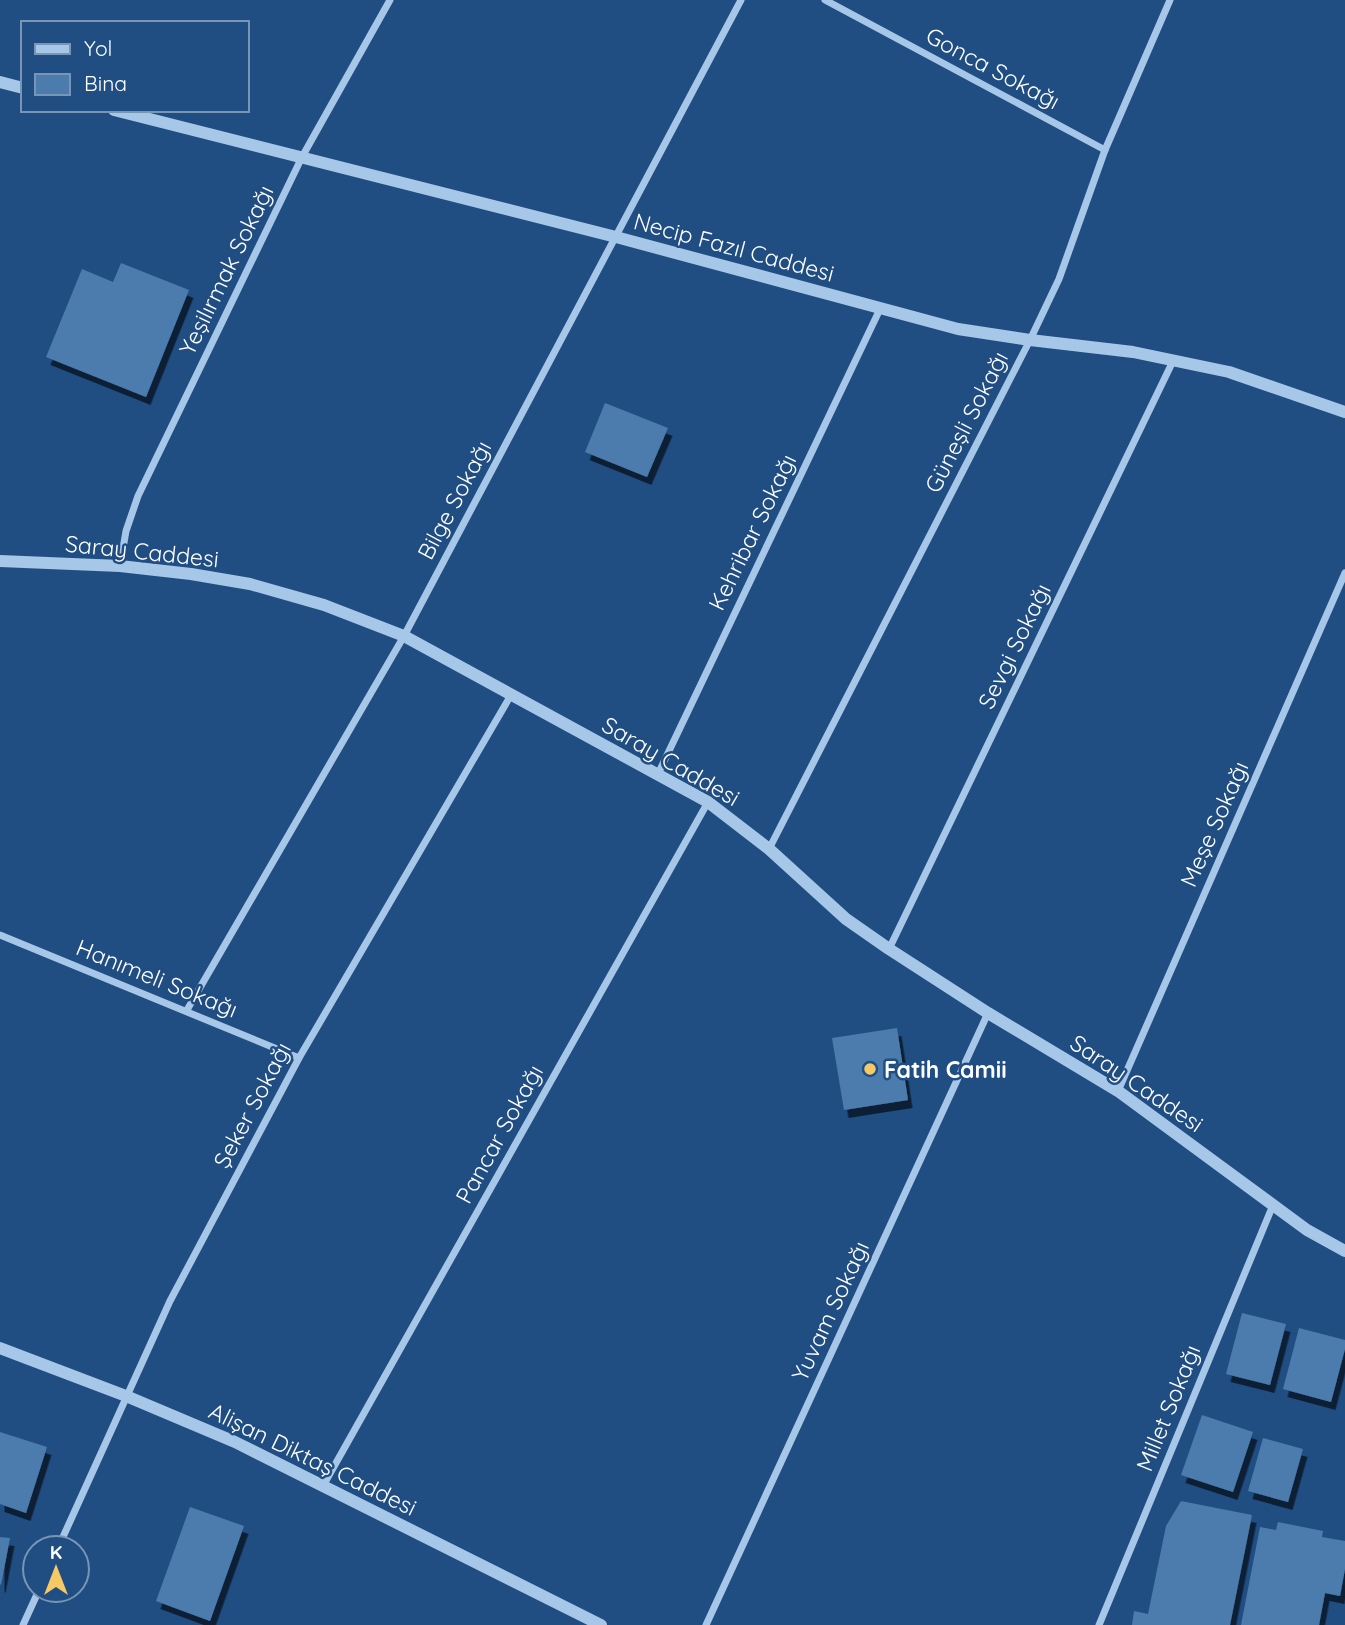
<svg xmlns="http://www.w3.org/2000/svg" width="1345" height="1625" font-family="Quicksand,sans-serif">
<defs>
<filter id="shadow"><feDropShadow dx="4.5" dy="8" stdDeviation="0" flood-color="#0009"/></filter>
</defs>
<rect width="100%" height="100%" fill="#204e83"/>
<g fill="#4c7bad" filter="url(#shadow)">
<polygon points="121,263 189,290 146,397 46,357 82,269 113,282"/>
<polygon points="605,403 668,428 647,477 585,452"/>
<polygon points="897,1028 908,1100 844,1110 832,1038"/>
<polygon points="1242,1313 1286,1324 1270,1385 1226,1374"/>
<polygon points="1299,1328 1345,1340 1345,1349 1331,1402 1283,1389"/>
<polygon points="1202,1415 1253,1432 1233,1492 1181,1475"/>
<polygon points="0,1432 47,1447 26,1513 0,1504"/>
<polygon points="1263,1438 1303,1449 1288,1502 1248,1491"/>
<polygon points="1181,1501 1252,1515 1230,1625 1132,1625 1134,1611 1148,1614 1166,1526"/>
<polygon points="190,1507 244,1526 210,1621 156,1601"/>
<polygon points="1278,1522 1323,1531 1322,1537 1345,1541 1345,1569 1340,1596 1325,1593 1319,1625 1241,1625 1260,1527 1276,1530"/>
<polygon points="0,1537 10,1538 1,1585 0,1584"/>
</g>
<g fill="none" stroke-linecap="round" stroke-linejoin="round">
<g stroke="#a7c7e9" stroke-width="7">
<polyline points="825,0 1105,150"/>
<polyline points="120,566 126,531 138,496 302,157 390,0"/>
<polyline points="658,774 881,307"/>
<polyline points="769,849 1030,340 1059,279 1105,150 1170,0"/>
<polyline points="0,935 299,1058"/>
<polyline points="889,949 1174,359"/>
<polyline points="187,1010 404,636 741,0"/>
<polyline points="1118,1091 1345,573"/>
<polyline points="323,1486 708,802"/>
<polyline points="58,1548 170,1301 299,1058 511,695"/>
<polyline points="23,1625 39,1590"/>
<polyline points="706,1625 988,1013"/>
<polyline points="1099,1625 1273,1205"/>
</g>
<g stroke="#a7c7e9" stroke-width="12">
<polyline points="0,82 23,88"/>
<polyline points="114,110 616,237 958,329 1030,340 1133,352 1229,372 1345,412"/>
<polyline points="0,561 120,566 191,574 250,584 324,605 404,636 708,802 769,849 846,919 889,949 988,1013 1118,1091 1307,1230 1345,1251"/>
<polyline points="0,1348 126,1396 235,1442 601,1625"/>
</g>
</g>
<circle fill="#f6c967" stroke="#204e83" stroke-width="2.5" cx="870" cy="1069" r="7"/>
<g text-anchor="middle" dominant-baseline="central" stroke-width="5" stroke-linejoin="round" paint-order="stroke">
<g font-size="23" fill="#fff" stroke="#204e83">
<text transform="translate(993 68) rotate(28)">Gonca Sokağı</text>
<text transform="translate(734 247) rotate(15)">Necip Fazıl Caddesi</text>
<text transform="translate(226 270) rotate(-64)">Yeşilırmak Sokağı</text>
<text transform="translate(966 422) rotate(-63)">Güneşli Sokağı</text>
<text transform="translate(454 500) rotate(-62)">Bilge Sokağı</text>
<text transform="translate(752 532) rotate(-64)">Kehribar Sokağı</text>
<text transform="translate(142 551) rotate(6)">Saray Caddesi</text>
<text transform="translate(1014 646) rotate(-64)">Sevgi Sokağı</text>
<text transform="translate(671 761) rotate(30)">Saray Caddesi</text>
<text transform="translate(1214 824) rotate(-66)">Meşe Sokağı</text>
<text transform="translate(157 978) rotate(22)">Hanımeli Sokağı</text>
<text transform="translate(1137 1083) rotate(34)">Saray Caddesi</text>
<text transform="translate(252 1105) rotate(-62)">Şeker Sokağı</text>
<text transform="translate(499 1134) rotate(-61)">Pancar Sokağı</text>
<text transform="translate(830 1311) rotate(-65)">Yuvam Sokağı</text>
<text transform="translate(1168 1408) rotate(-68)">Millet Sokağı</text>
<text transform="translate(313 1459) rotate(26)">Alişan Diktaş Caddesi</text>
</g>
<g font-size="23" font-weight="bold" fill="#fff" stroke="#204e83" text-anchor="start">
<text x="884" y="1069">Fatih Camii</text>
</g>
</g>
<rect x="21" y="21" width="228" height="91" fill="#204e83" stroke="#7995b5" stroke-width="2"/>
<rect x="35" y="44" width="35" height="10" fill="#a7c7e9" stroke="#7995b5" stroke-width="2"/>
<text x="84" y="56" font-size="21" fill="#ffffff">Yol</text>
<rect x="35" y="74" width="35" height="21" fill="#4c7bad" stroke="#7995b5" stroke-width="2"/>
<text x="84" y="91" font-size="21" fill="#ffffff">Bina</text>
<g transform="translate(56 1569)"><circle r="33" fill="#204e83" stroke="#7995b5" stroke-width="2"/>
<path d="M0-5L12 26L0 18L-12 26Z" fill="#f6c967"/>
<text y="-10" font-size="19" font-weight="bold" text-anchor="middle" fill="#ffffff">K</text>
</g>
</svg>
